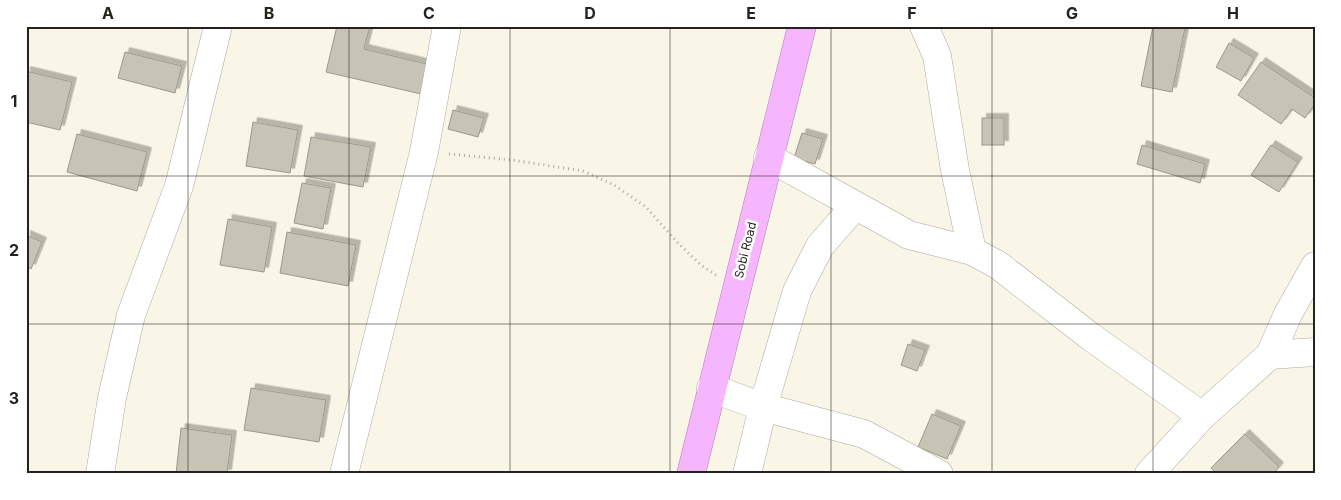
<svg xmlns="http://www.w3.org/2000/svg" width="1341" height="500" font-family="Inter,sans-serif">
<defs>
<filter id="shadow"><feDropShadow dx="4.5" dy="-4.5" stdDeviation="0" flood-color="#0004"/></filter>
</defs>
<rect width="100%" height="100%" fill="#faf6e7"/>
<g fill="#c7c3b5" stroke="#9c988a" filter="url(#shadow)">
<polygon points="337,26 370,26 364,49 427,64 421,94 326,72"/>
<polygon points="1153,26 1185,28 1172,92 1141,86"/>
<polygon points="1229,43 1254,58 1241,81 1216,67"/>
<polygon points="125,52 182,66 175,93 118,78"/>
<polygon points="1261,62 1315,98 1315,104 1305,118 1292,109 1281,124 1238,95"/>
<polygon points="26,71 72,82 60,130 26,122"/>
<polygon points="453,110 484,118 478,137 448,129"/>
<rect x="982" y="118" width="22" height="27"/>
<polygon points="253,122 298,130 290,173 246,166"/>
<polygon points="802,133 823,139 815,164 794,158"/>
<polygon points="77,134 147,152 137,191 67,172"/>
<polygon points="311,137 371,147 363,187 304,176"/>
<polygon points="1142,145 1205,164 1200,183 1137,164"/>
<polygon points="1271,145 1298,162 1279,192 1251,175"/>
<polygon points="302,183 331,188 323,229 294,223"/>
<polygon points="228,219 272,227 264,272 220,265"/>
<polygon points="287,232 356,245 348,286 280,273"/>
<polygon points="26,235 42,242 31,269 26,266"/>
<polygon points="908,344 925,350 917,371 901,365"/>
<polygon points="251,388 326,400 319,442 244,430"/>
<polygon points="932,414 961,426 947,459 918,447"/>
<polygon points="181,428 232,435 227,474 176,474"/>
<polygon points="1245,434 1279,467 1273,474 1217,474 1211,468"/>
</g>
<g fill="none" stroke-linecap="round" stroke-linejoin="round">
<defs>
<g id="minor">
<polyline points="924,26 937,56 955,170 972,251"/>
<polyline points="768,157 909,235 972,251 998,265 1091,337 1202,416"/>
<polyline points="1270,355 1315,352"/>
<polyline points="711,388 763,407 864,434 939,474"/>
<polyline points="100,474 112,398 131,315 179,186 218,26"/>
<polyline points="344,474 424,152 447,26"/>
<polyline points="747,474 763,407 797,291 820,246 855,206"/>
<polyline points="1149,474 1202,416 1270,355 1288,314 1315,266"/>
</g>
<polyline id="highway" points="691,474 802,26"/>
</defs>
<use href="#minor" stroke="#aca89b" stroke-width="29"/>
<use href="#highway" stroke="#ac82af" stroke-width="29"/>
<polyline stroke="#aba89c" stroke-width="3" stroke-dasharray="1 4" stroke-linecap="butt" points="449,154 512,160 583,171 614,185 646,207 678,243 702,266 716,275"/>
<use href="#minor" stroke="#fff" stroke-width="28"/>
<use href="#highway" stroke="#f6b6fe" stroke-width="28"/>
</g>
<path fill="none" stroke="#23221c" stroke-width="1" stroke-opacity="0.55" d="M188,26V474M349,26V474M510,26V474M670,26V474M831,26V474M992,26V474M1153,26V474M26,176H1315M26,324H1315"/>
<g text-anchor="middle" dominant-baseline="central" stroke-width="5" stroke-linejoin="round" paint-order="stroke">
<g font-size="12" fill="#23221c" stroke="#fff">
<text transform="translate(745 250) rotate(-76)">Sobi Road</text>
</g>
</g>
<rect width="1341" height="500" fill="none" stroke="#ffffff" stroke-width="55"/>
<rect x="28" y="28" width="1286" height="444" fill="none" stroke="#23221c" stroke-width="2"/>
<g font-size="16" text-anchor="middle" font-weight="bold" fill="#23221c">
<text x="108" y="19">A</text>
<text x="269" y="19">B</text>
<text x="429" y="19">C</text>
<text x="590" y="19">D</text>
<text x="751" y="19">E</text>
<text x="912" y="19">F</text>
<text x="1072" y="19">G</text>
<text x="1233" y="19">H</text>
<text x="14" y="107">1</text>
<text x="14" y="256">2</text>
<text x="14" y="404">3</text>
</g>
</svg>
